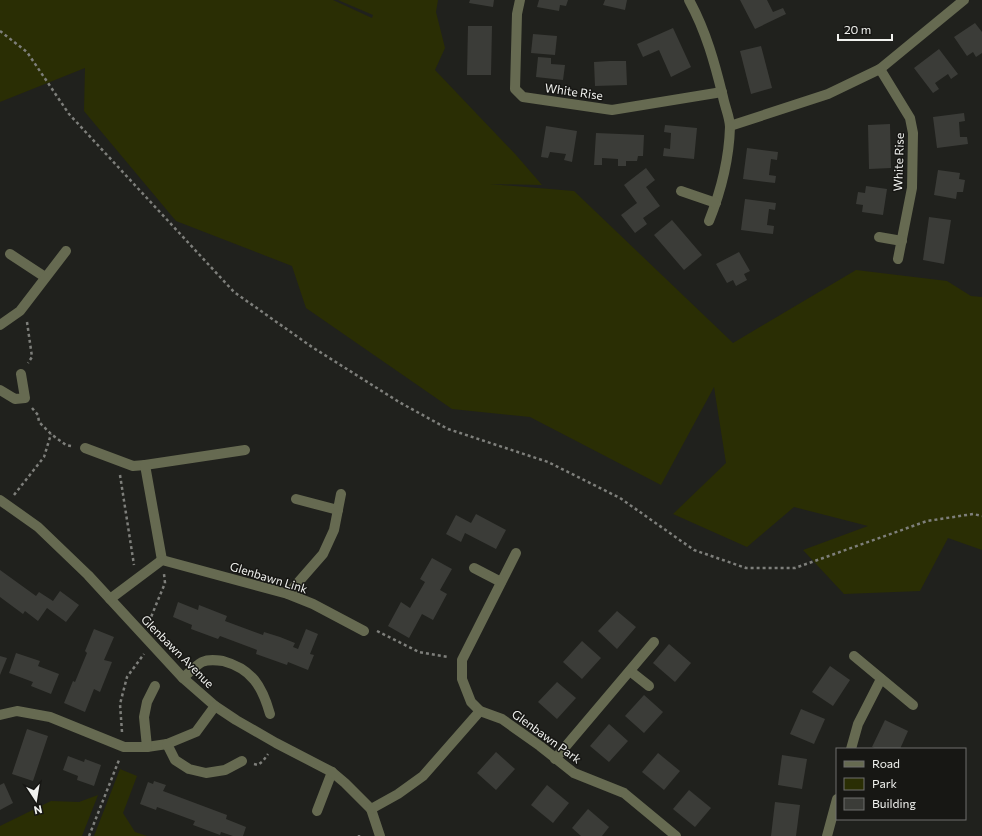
<svg xmlns="http://www.w3.org/2000/svg" width="982" height="836" font-family="Commissioner,sans-serif">
<rect width="100%" height="100%" fill="#20211d"/>
<g fill="#2a2e04">
<polygon points="0,0 333,0 372,18 373,15 338,0 438,0 436,12 445,48 435,70 516,155 542,185 490,184 574,191 733,343 856,270 947,281 971,296 982,297 982,550 948,538 920,591 844,594 803,550 868,526 794,507 747,547 673,514 726,463 714,387 661,485 530,417 452,409 306,308 292,266 176,221 84,111 85,68 0,102"/>
<polygon points="120,769 137,776 123,813 135,832 147,836 94,836"/>
<polygon points="98,795 82,836 0,836 0,826 51,801 79,802"/>
</g>
<g fill="#3b3c38">
<polygon points="470,0 494,0 493,7 469,3"/>
<polygon points="539,0 568,0 566,6 560,5 559,11 537,7"/>
<polygon points="605,0 627,0 625,10 603,5"/>
<polygon points="740,0 767,0 773,12 783,8 786,14 755,29"/>
<polygon points="975,23 982,32 982,53 976,57 973,52 967,56 954,37"/>
<polygon points="468,26 492,26 491,75 467,75"/>
<polygon points="673,28 691,67 671,77 659,50 643,57 637,44"/>
<polygon points="533,34 557,36 555,55 531,53"/>
<polygon points="761,46 772,88 751,94 740,51"/>
<polygon points="939,49 958,74 951,79 948,74 935,83 939,89 933,93 914,68"/>
<polygon points="538,57 551,58 551,64 565,65 563,80 536,77"/>
<polygon points="610,61 626,61 627,85 595,86 594,62"/>
<polygon points="964,113 965,121 959,122 960,137 967,137 968,144 937,148 933,117"/>
<polygon points="890,124 891,168 869,169 868,125"/>
<polygon points="665,125 697,128 694,159 663,156 664,148 670,149 671,133 664,132"/>
<polygon points="546,126 577,131 572,162 564,160 566,154 550,152 548,158 541,157"/>
<polygon points="596,133 644,135 643,156 638,156 637,161 626,161 626,166 618,166 618,159 602,158 602,165 594,165"/>
<polygon points="747,148 778,152 777,160 771,159 769,175 776,176 775,183 743,179"/>
<polygon points="646,168 655,180 646,187 660,206 643,218 647,224 635,233 621,215 637,203 624,185"/>
<polygon points="938,170 960,173 959,179 965,180 963,192 957,192 956,199 934,195"/>
<polygon points="866,186 887,189 883,215 862,212 863,205 856,204 858,192 865,193"/>
<polygon points="745,199 776,203 775,210 769,209 767,225 774,226 773,234 741,230"/>
<polygon points="929,217 951,220 944,264 923,260"/>
<polygon points="672,220 702,255 684,270 654,235"/>
<polygon points="739,252 750,271 744,274 747,280 736,286 733,280 727,283 716,264"/>
<polygon points="476,514 506,530 496,549 465,533 461,542 446,534 456,515 471,523"/>
<polygon points="432,558 452,569 440,590 447,594 433,620 422,614 409,638 388,626 401,602 410,608 425,582 420,579"/>
<polygon points="0,570 36,596 39,592 53,601 60,591 79,605 66,622 47,608 38,621 25,611 23,614 0,597"/>
<polygon points="178,602 198,610 199,605 227,616 225,621 263,635 264,632 280,637 295,643 293,647 298,649 306,629 318,634 310,654 314,655 308,670 288,662 287,665 256,654 257,650 220,636 218,639 191,629 192,625 173,617"/>
<polygon points="617,611 636,627 617,649 598,631"/>
<polygon points="94,629 114,637 104,660 112,662 100,692 94,689 85,712 64,703 73,681 75,682 87,653 85,651"/>
<polygon points="582,641 601,658 582,679 563,662"/>
<polygon points="669,644 691,663 675,682 653,663"/>
<polygon points="16,653 40,661 38,666 59,674 51,694 31,686 33,682 9,673"/>
<polygon points="0,656 7,658 0,675"/>
<polygon points="830,666 850,680 833,706 812,692"/>
<polygon points="557,682 576,698 557,719 538,702"/>
<polygon points="644,695 663,712 644,733 625,716"/>
<polygon points="801,709 825,719 814,744 790,734"/>
<polygon points="885,720 908,731 900,749 877,749 872,747"/>
<polygon points="609,724 628,741 609,762 590,746"/>
<polygon points="27,729 48,736 33,781 12,774"/>
<polygon points="496,752 515,769 496,790 477,773"/>
<polygon points="658,753 680,771 664,790 642,772"/>
<polygon points="782,755 807,759 802,789 778,785"/>
<polygon points="68,756 84,762 85,759 101,765 94,786 77,780 78,776 63,770"/>
<polygon points="154,781 166,785 163,791 227,815 226,819 246,827 243,836 233,836 221,832 220,835 193,825 195,821 157,807 156,810 140,804 148,782 153,784"/>
<polygon points="4,783 13,803 0,810 0,785"/>
<polygon points="547,785 569,803 553,823 531,805"/>
<polygon points="689,790 711,808 695,827 673,809"/>
<polygon points="775,802 800,805 796,836 771,836"/>
<polygon points="588,809 609,827 602,836 581,836 572,828"/>
</g>
<g fill="none" stroke-linecap="round" stroke-linejoin="round">
<g stroke="#7e7f7b" stroke-width="2.5" stroke-dasharray="3 3" stroke-linecap="butt">
<polyline points="0,31 27,52 69,114 234,292 312,347 399,402 448,429 548,462 620,498 694,550 746,568 795,568 927,521 973,514 982,516"/>
<polyline points="27,322 32,357 28,363"/>
<polyline points="32,408 38,415 39,422 51,434 66,445 71,446"/>
<polyline points="120,475 134,565"/>
<polyline points="14,495 44,457 51,434"/>
<polyline points="149,622 165,583 164,574"/>
<polyline points="377,631 419,652 448,657"/>
<polyline points="122,732 120,704 127,677 144,654"/>
<polyline points="254,764 258,765 263,761 268,754"/>
<polyline points="89,836 119,760"/>
<polyline points="359,836 359,835"/>
</g>
<polyline stroke="#666a51" stroke-width="10" points="317,811 332,772"/>
<g stroke="#666a51" stroke-width="10">
<polyline points="520,0 517,14 515,89 523,97 612,110 722,92"/>
<path d="M689,0C706,31 715,64 723,97C725,107 730,118 730,127C729,160 721,191 709,221"/>
<polyline points="880,69 910,118 913,133 912,188 898,259"/>
<polyline points="730,126 828,94 880,69 964,0"/>
<polyline points="681,191 716,203"/>
<polyline points="879,237 902,241"/>
<polyline points="10,254 45,277"/>
<polyline points="0,325 20,311 66,251"/>
<polyline points="0,390 15,399 25,398 21,374"/>
<polyline points="85,448 133,466 145,465"/>
<polyline points="296,499 338,510"/>
<polyline points="0,500 38,527 88,575 183,678 215,706 236,720 276,743 332,772 345,783 371,809 380,836"/>
<polyline points="516,553 462,660 462,679 471,702 480,711 502,719 540,746 574,773 624,793 676,836"/>
<polyline points="162,560 145,465 245,450"/>
<polyline points="474,568 501,582"/>
<polyline points="288,594 323,554 334,530 341,494"/>
<polyline points="110,599 162,560 288,594 313,604 364,631"/>
<polyline points="854,656 913,705"/>
<polyline points="630,671 649,686"/>
<path d="M183,678C189,673 195,666 202,662C209,659 216,660 223,661C252,669 262,686 270,714"/>
<polyline points="0,715 17,711 50,717 124,747 147,747 167,744 196,732 215,706"/>
<polyline points="167,744 175,760 189,769 206,773 225,770 242,761"/>
<polyline points="147,747 144,717 147,702 155,686"/>
<polyline points="851,749 858,724 881,679"/>
<polyline points="555,759 654,642"/>
<polyline points="371,809 398,794 423,776 480,711"/>
<polyline points="827,836 837,799"/>
</g>
</g>
<g text-anchor="middle" dominant-baseline="central" stroke-width="3" stroke-linejoin="round" paint-order="stroke">
<g font-size="12" fill="#f1f2ef" stroke="#171714">
<text transform="translate(574 91) rotate(8)">White Rise</text>
<text transform="translate(898 162) rotate(-88)">White Rise</text>
<text transform="translate(269 577) rotate(17)">Glenbawn Link</text>
<text transform="translate(178 651) rotate(45)">Glenbawn Avenue</text>
<text transform="translate(547 736) rotate(36)">Glenbawn Park</text>
</g>
</g>
<rect x="836" y="748" width="130" height="72" fill="#171714" stroke="#6e6f6c"/>
<rect x="844" y="761" width="20" height="6" fill="#666a51" stroke="#6e6f6c"/>
<text x="872" y="768" font-size="12" fill="#f1f2ef">Road</text>
<rect x="844" y="778" width="20" height="12" fill="#2a2e04" stroke="#6e6f6c"/>
<text x="872" y="788" font-size="12" fill="#f1f2ef">Park</text>
<rect x="844" y="798" width="20" height="12" fill="#3b3c38" stroke="#6e6f6c"/>
<text x="872" y="808" font-size="12" fill="#f1f2ef">Building</text>
<g transform="translate(36 800) rotate(168)" stroke="#171714" stroke-width="3" paint-order="stroke">
<path d="M0-3L7 15L0 10L-7 15Z" fill="#f1f2ef"/>
<text y="-6" font-size="11" font-weight="bold" text-anchor="middle" fill="#f1f2ef">N</text>
</g>
<path d="M838 34v6h54v-6" fill="none" stroke="#f1f2ef" stroke-width="2"/>
<text x="844" y="34" font-size="12" fill="#f1f2ef" stroke="#171714" stroke-width="3" paint-order="stroke">20 m</text>
</svg>
